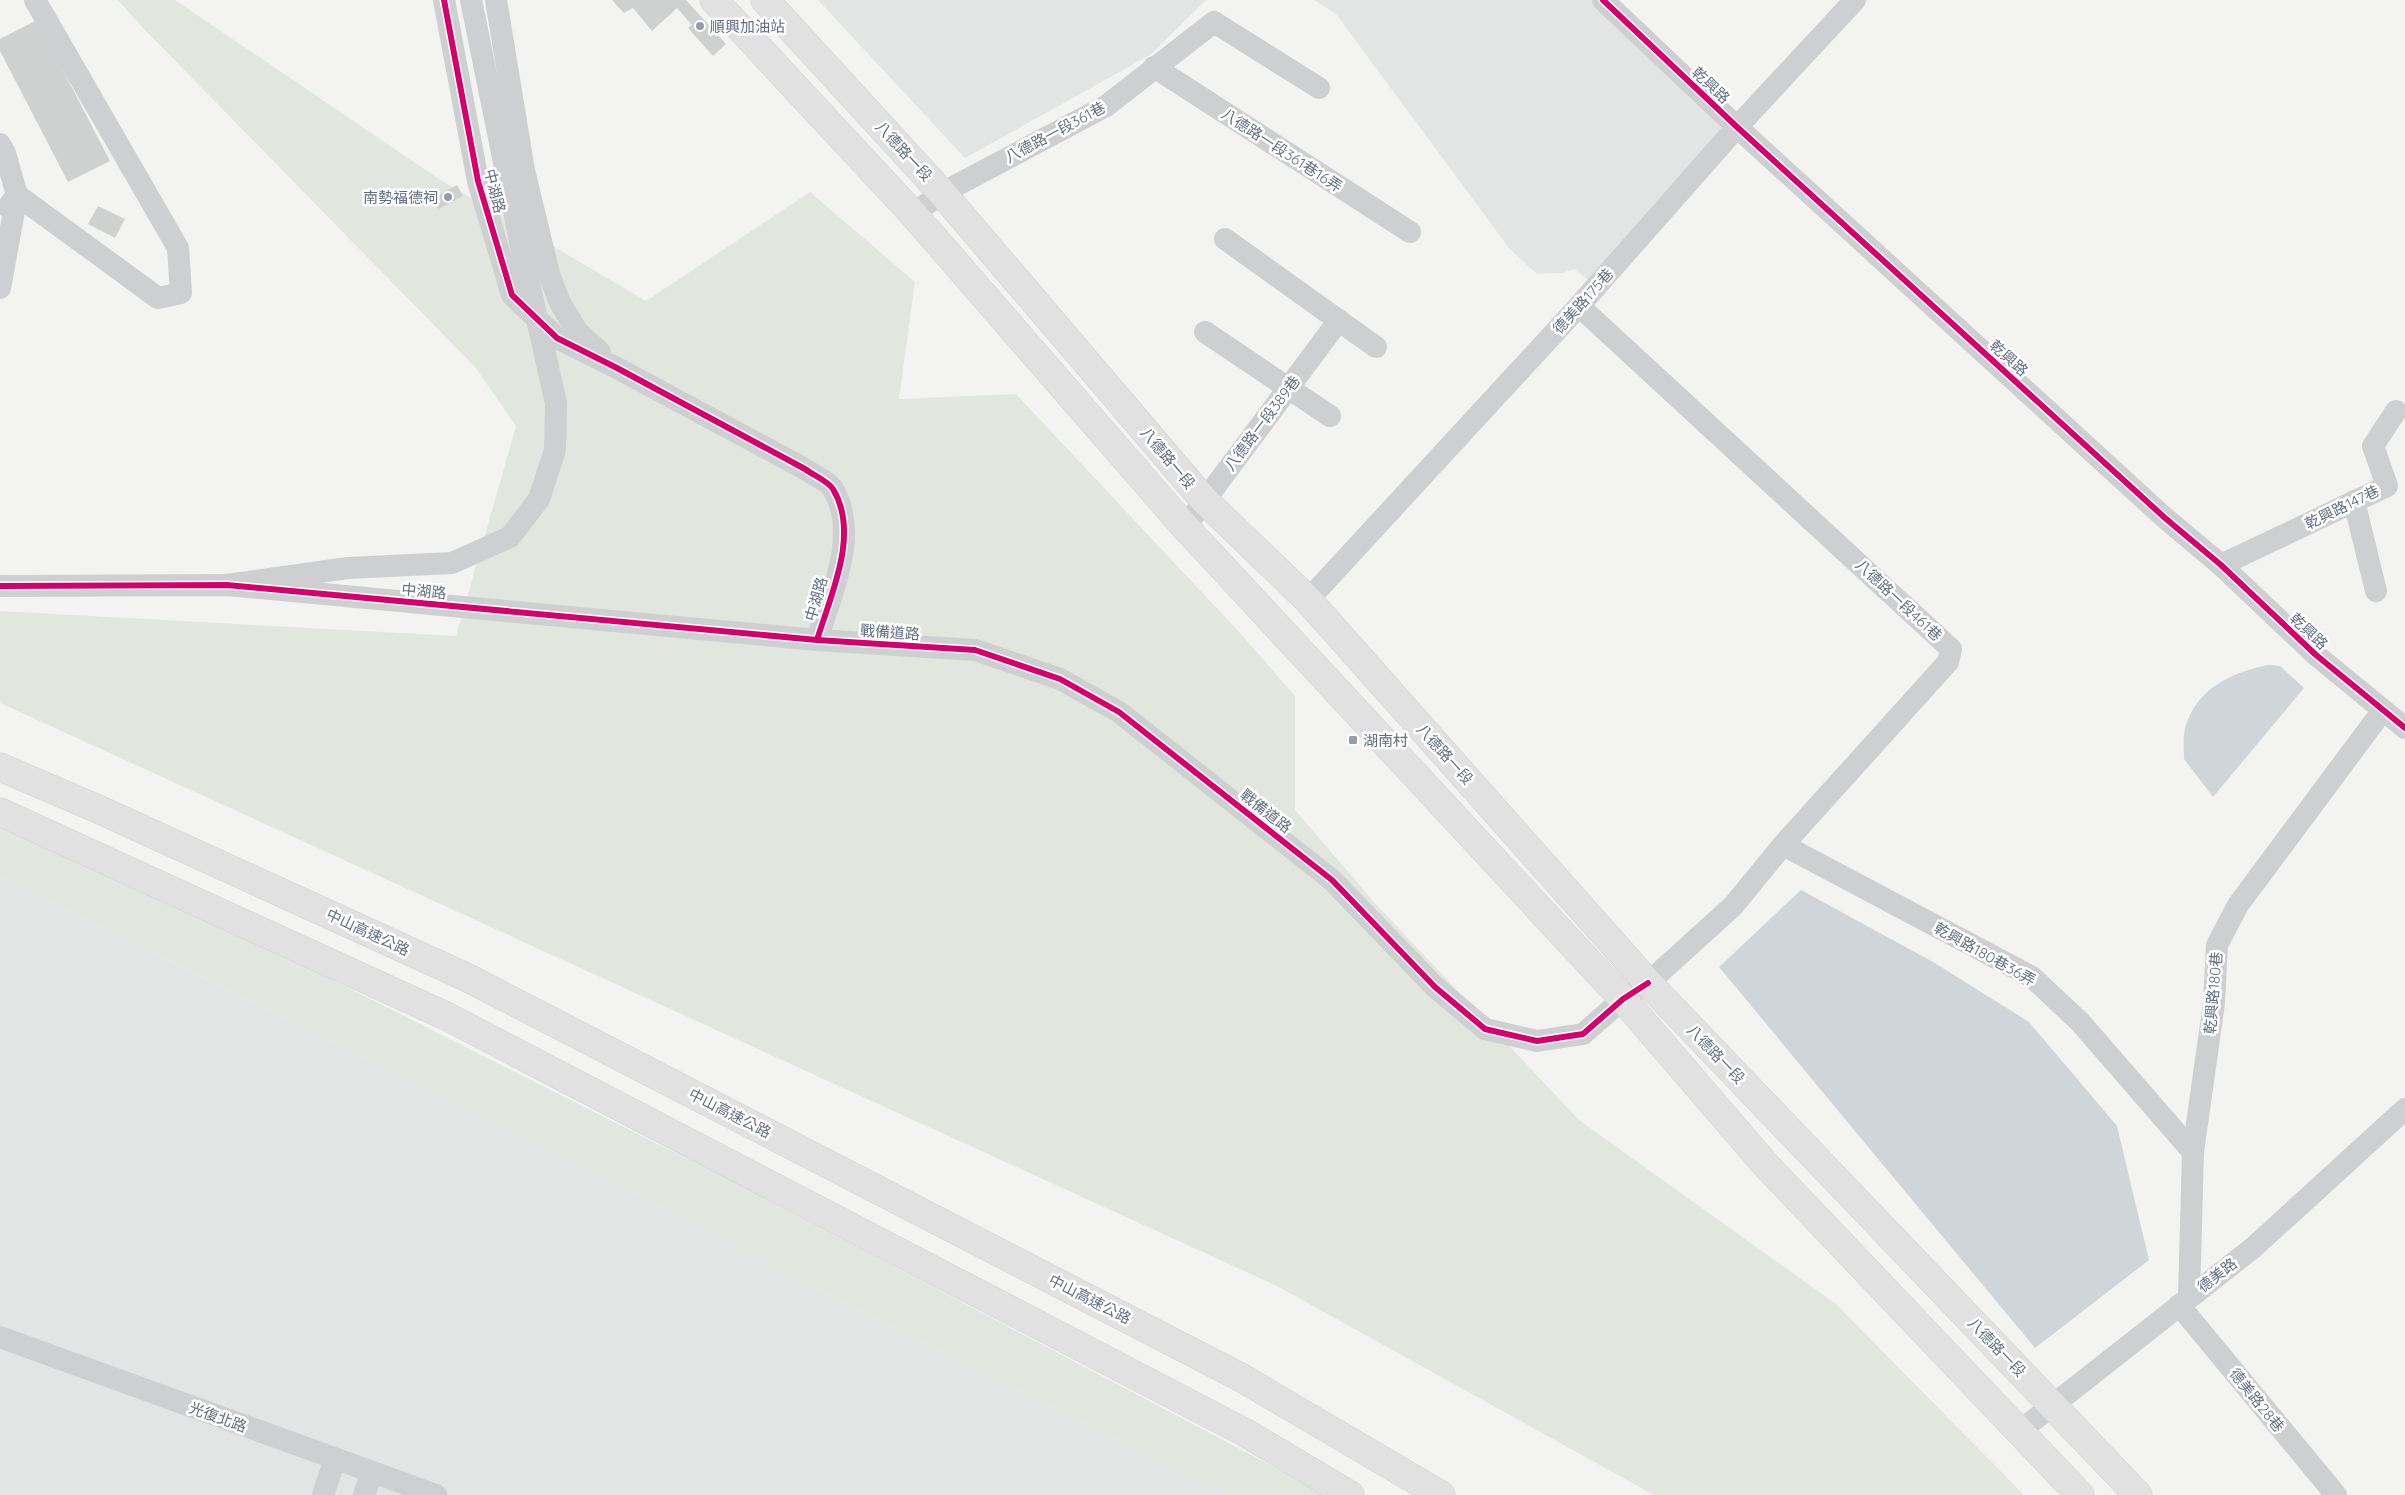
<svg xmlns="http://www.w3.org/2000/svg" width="2405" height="1495" font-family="Quicksand,'Noto Sans TC',sans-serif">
<rect width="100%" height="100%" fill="#f3f4f1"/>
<g fill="#e3e4e4">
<polygon points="818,0 1206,0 1150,55 965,158"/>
<polygon points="1314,0 1593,0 1727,125 1588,280 1574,269 1562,273 1537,274 1509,248 1336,14"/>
<polygon points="0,877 570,1159 839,1300 1227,1495 0,1495"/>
</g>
<g fill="#e1e7df">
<polygon points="118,0 175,0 439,179 646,301 810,192 915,282 899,399 1016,394 1241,634 1295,696 1295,810 1375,903 1579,1120 1836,1304 2024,1495 1654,1495 1277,1286 0,703 0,611 456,636 516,426 475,367 141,26"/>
<polygon points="0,816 37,831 757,1194 1327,1495 1227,1495 839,1300 570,1159 0,877"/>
</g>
<g fill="#cfd5d9">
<path d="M2268,665L2280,666L2304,688L2213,797L2184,759C2184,750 2183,737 2185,728C2197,688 2231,673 2268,665Z"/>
<polygon points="1801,890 1933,962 2029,1022 2117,1126 2149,1260 2035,1348 1719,967"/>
</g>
<g fill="#cfd1d1">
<polygon points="612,0 686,0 726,44 713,56 688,28 692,25 677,8 652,31 633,8 624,13"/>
<polygon points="37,20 110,161 68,182 0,51 0,39"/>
<polygon points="457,185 463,196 439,209 433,198"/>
<polygon points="98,206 125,219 115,238 88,224"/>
</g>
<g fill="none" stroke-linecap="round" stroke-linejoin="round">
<defs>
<g id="major">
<polyline points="714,0 913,214 1185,527 1623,999 1765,1164 2080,1495"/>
<polyline points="765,0 942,193 1204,500 1308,600 1648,983 2138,1495"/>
</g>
<g id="highway">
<polyline points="0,767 98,809 466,977 1242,1378 1441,1495"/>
<polyline points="0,812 446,1016 1244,1432 1350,1495"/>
</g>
</defs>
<use href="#major" stroke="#ced0d0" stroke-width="29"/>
<use href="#highway" stroke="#d0d1d1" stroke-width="29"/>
<g stroke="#cecfd0" stroke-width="22">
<path d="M444,0L478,181L512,295L557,338L617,368L805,469C813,475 828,481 833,489C860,534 831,594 817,640"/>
<polyline points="496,0 524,170 549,274 560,303 577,331 600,352"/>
<polyline points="1603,0 1737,127 2165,518 2221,565 2316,655 2405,728"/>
<polyline points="1154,67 1410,232"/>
<polyline points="0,144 5,153 17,195 8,207"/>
<polyline points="913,214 942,193 1106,106 1214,22 1319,88"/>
<polyline points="1225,239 1376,347"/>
<polyline points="0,288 17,195 158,298 181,293 178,248 35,0"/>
<polyline points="1205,332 1330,416"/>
<polyline points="2354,501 2376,591"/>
<polyline points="1185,527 1339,320"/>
<polyline points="2221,565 2387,486 2373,446 2396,411"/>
<polyline points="0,586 227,585 817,640 975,650 1060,679 1119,712 1332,880 1435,987 1485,1029 1537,1041 1583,1034 1623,999 1648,983 1733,906 1783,845 1948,662 1951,649 1579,306"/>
<polyline points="1308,600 1579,306 1737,127 1855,0"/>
<polyline points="1783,845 2032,977 2080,1022 2193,1152"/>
<polyline points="2189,1297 2193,1152 2214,1003 2217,945 2238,905 2383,710"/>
<polyline points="2179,1305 2336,1495"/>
<polyline points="0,1337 436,1495"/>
<polyline points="2020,1431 2254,1247 2405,1109"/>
<polyline points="323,1495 335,1459"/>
<polyline points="364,1495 372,1472"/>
</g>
<use href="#major" stroke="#e1e1e2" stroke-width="28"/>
<use href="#highway" stroke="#e1e1e2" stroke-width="28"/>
<polyline stroke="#cecfd0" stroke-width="22" points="227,585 348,568 452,563 510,537 539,499 555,450 556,403 524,261 471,0"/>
<defs>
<g id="cycleway">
<path d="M444,0L478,181L512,295L557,338L617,368L805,469C813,475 828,481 833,489C860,534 831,594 817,640"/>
<polyline points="1603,0 1737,127 2165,518 2221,565 2316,655 2405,728"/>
<polyline points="0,586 227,585 817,640 975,650 1060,679 1119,712 1332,880 1435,987 1485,1029 1537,1041 1583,1034 1623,999 1648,983"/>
</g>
</defs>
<use href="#cycleway" stroke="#fff" stroke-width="9"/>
<use href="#cycleway" stroke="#d6006c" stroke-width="6"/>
</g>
<g fill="#949daa" stroke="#fff" stroke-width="2">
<circle cx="700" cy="26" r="5"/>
<circle cx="448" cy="197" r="5"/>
<rect x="1348" y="735" width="10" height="10" rx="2.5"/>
</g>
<g text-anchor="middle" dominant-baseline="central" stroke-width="5" stroke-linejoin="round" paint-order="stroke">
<g font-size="15" fill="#616e84" stroke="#fff" text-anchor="start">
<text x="710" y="26">順興加油站</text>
<text x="438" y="197" text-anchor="end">南勢福德祠</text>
<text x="1363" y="740">湖南村</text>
</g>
<g font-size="15" fill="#616e84" stroke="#fff">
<text transform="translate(1711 85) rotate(43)">乾興路</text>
<text transform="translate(1055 132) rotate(-28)">八德路一段361巷</text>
<text transform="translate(1282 150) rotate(33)">八德路一段361巷16弄</text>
<text transform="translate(904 151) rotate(47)">八德路一段</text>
<text transform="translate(495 191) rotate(76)">中湖路</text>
<text transform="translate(1583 301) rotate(-48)">德美路175巷</text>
<text transform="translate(2009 358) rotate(42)">乾興路</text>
<text transform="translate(1262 423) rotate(-53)">八德路一段389巷</text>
<text transform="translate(1168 458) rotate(50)">八德路一段</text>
<text transform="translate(2342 507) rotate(-26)">乾興路147巷</text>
<text transform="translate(424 591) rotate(5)">中湖路</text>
<text transform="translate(816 599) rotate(-74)">中湖路</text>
<text transform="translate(1899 600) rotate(43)">八德路一段461巷</text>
<text transform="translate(2309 631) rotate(43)">乾興路</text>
<text transform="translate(890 632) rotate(4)">戰備道路</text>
<text transform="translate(1445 754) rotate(48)">八德路一段</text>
<text transform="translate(1266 811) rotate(38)">戰備道路</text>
<text transform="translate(368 932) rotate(25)">中山高速公路</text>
<text transform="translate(1985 954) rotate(29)">乾興路180巷36弄</text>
<text transform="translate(2213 993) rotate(-85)">乾興路180巷</text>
<text transform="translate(1716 1054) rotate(46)">八德路一段</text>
<text transform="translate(730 1113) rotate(27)">中山高速公路</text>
<text transform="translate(2217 1275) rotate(-38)">德美路</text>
<text transform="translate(1090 1299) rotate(27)">中山高速公路</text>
<text transform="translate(1997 1347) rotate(46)">八德路一段</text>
<text transform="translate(2257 1400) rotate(51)">德美路28巷</text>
<text transform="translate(218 1417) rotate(20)">光復北路</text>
</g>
</g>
</svg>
